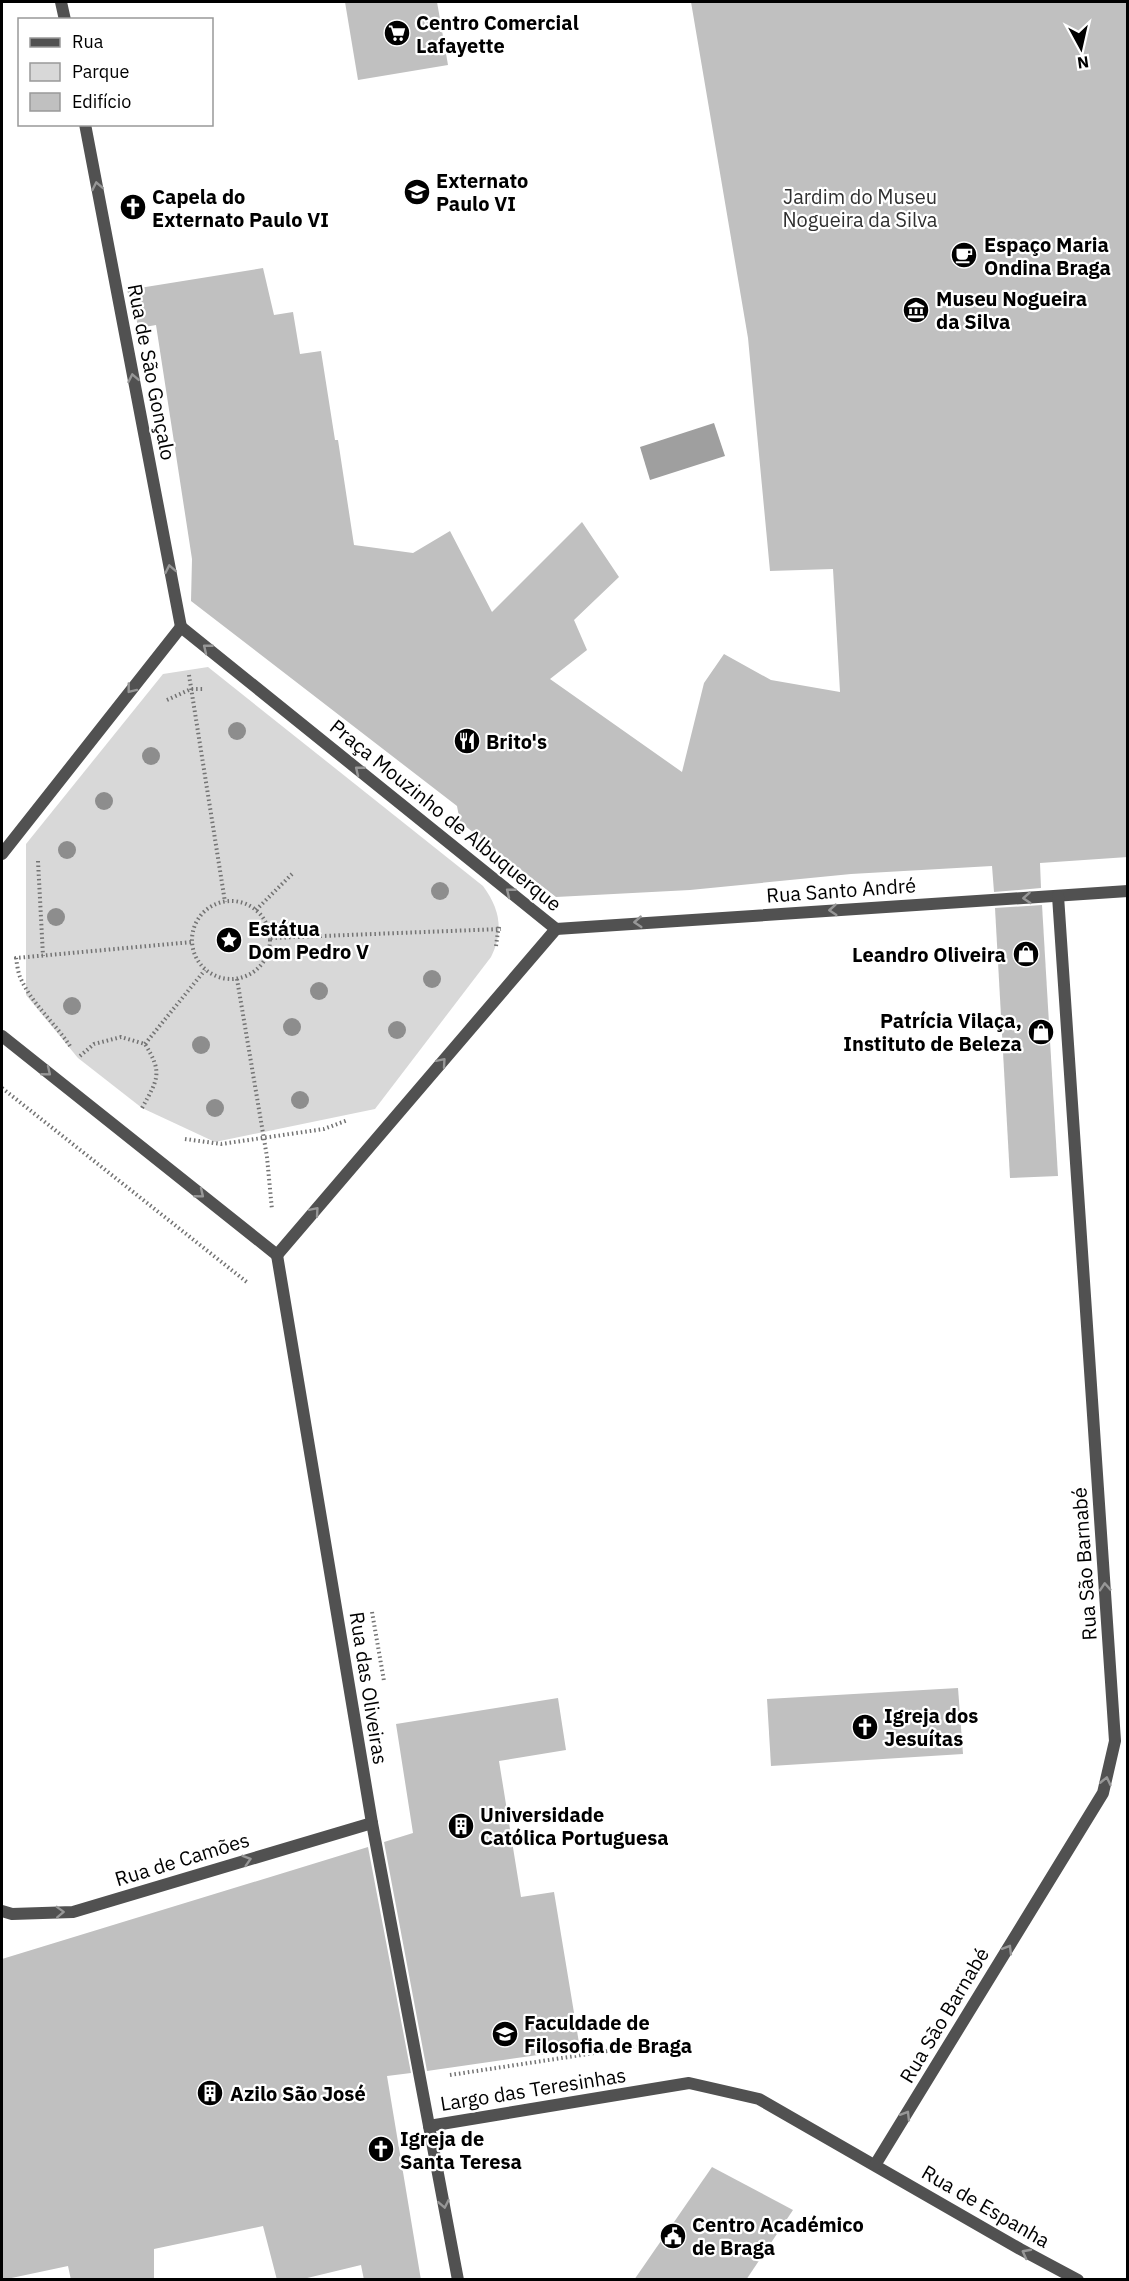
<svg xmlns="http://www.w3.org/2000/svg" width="1129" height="2281" font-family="'IBM Plex Sans',sans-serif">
<rect width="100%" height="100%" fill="#fff"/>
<path fill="#d8d8d8" d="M208,667L483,886C500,909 504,931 491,957L375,1109L215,1142L142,1108L78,1058L26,995V844L163,674Z"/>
<polygon fill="#9f9f9f" points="714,423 725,456 650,480 640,447"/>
<g fill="#c0c0c0">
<polygon points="345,2 437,2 448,65 358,80"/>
<polygon points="691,2 1128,2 1128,857 1040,863 1041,888 994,892 992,866 851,874 690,890 556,897 460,822 457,806 191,601 192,559 156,325 139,328 127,290 263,268 274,315 293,312 300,354 321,351 335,440 338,440 354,545 413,553 450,531 492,612 582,522 619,577 574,620 587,650 550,679 682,772 704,683 724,654 771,680 840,692 833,569 770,571 748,338"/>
<polygon points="1042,905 1058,1176 1010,1178 995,908"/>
<polygon points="958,1688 963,1754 771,1766 767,1699"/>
<polygon points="558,1698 566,1750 499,1761 521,1897 554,1892 580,2049 427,2071 384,1842 413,1833 396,1724"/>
<polygon points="368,1847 411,2073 387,2076 421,2280 364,2280 361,2265 299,2280 277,2280 263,2226 154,2249 154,2280 71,2280 68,2266 2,2280 2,1959"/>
<polygon points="712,2167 793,2210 746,2280 634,2280"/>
</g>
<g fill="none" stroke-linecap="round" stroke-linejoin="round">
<g stroke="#737373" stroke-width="4" stroke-dasharray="1.5 3" stroke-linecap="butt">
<polyline points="189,675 225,902"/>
<polyline points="167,700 191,689 205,689"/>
<polyline points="38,861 43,956"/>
<circle cx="231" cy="940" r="39"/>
<polyline points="256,910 292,874"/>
<polyline points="271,938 501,929"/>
<polyline points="496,946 499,924"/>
<polyline points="237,979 267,1157 272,1210"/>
<polyline points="145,1044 205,970"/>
<path d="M70,1046C55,1023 31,1003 20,977C18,972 17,964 16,958L192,942"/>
<path d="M80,1056L94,1044L121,1037L145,1044C163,1073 158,1079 142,1108"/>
<polyline points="2,1088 248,1283"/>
<polyline points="185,1139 221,1144 324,1129 348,1120"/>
<polyline points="372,1612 384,1681"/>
<polyline points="450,2075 654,2044 680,2050"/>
</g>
<g stroke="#515151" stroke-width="12">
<polyline points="61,2 65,20"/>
<polyline points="85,124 181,627"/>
<polyline points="181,627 556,929"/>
<polyline points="2,854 181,627"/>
<polyline points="556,929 1128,891"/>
<polyline points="2,1036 277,1255"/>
<polyline points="277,1255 372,1823 458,2280"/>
<polyline points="277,1255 556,929"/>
<polyline points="2,1911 12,1914 73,1912 372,1823"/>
<polyline points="429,2126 689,2083 759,2099 1020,2249 1078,2280"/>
<polyline points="875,2165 1103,1793 1115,1741 1058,896"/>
</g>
</g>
<g fill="#8d8d8d">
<circle cx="237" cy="731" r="9"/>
<circle cx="151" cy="756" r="9"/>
<circle cx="104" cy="801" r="9"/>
<circle cx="67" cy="850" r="9"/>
<circle cx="440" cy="891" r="9"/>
<circle cx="56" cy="917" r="9"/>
<circle cx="432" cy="979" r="9"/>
<circle cx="319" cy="991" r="9"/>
<circle cx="72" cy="1006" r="9"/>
<circle cx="292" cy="1027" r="9"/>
<circle cx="397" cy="1030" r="9"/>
<circle cx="201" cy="1045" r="9"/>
<circle cx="300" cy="1100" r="9"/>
<circle cx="215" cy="1108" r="9"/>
</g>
<defs><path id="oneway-chevron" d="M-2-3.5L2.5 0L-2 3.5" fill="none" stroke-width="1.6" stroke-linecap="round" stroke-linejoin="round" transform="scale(1.5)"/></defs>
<g stroke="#979797">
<use href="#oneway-chevron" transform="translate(97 186) rotate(-101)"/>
<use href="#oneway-chevron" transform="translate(133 378) rotate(-101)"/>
<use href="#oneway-chevron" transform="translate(170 569) rotate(-101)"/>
<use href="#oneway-chevron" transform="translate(207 648) rotate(-141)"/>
<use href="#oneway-chevron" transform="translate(131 689) rotate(128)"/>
<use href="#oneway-chevron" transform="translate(359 770) rotate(-141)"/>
<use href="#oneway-chevron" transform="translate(510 892) rotate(-141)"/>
<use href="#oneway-chevron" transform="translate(1027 898) rotate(176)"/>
<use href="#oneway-chevron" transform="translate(833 910) rotate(176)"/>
<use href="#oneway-chevron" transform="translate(638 922) rotate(176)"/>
<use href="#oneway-chevron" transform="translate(442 1062) rotate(-49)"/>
<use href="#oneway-chevron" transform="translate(47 1072) rotate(39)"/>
<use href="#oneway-chevron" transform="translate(200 1194) rotate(39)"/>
<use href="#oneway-chevron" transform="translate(315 1211) rotate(-49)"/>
<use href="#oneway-chevron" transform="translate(1105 1587) rotate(-94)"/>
<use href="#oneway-chevron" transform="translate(1106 1781) rotate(-77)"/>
<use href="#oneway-chevron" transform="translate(247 1860) rotate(-17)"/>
<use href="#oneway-chevron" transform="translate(60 1912) rotate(-2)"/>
<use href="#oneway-chevron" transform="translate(1008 1949) rotate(-59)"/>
<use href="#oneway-chevron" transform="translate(906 2115) rotate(-59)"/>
<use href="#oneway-chevron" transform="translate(444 2204) rotate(79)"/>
<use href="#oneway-chevron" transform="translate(1026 2253) rotate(-152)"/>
</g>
<defs>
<symbol id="supermarket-disc" viewBox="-11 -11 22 22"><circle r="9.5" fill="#000" stroke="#fff"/><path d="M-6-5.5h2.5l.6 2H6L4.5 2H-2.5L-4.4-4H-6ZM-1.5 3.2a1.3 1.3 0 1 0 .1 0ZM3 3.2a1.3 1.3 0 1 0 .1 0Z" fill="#fff"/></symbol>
<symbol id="school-disc" viewBox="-11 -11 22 22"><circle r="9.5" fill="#000" stroke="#fff"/><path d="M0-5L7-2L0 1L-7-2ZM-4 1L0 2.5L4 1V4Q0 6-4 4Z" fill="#fff"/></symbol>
<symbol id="church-disc" viewBox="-11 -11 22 22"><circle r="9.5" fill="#000" stroke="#fff"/><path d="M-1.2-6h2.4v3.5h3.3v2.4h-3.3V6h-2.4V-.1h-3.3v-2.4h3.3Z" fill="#fff"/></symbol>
<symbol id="cafe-disc" viewBox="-11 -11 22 22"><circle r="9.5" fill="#000" stroke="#fff"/><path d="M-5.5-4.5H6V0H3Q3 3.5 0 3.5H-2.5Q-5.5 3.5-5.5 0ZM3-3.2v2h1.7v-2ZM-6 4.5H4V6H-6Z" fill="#fff"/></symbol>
<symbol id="museum-disc" viewBox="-11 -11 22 22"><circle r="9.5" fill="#000" stroke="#fff"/><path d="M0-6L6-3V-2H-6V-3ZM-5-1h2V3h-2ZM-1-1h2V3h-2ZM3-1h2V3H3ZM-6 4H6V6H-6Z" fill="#fff"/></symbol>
<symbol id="restaurant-disc" viewBox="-11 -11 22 22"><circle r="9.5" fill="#000" stroke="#fff"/><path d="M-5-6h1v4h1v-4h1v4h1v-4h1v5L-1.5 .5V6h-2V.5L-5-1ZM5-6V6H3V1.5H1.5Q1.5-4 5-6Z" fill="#fff"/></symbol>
<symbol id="sight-disc" viewBox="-11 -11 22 22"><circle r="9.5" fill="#000" stroke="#fff"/><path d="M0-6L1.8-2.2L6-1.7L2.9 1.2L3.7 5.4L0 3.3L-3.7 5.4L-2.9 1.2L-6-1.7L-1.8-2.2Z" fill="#fff"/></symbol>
<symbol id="shop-disc" viewBox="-11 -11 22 22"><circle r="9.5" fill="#000" stroke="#fff"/><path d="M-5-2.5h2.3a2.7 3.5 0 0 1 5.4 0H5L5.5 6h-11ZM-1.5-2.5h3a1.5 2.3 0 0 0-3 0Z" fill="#fff"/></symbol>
<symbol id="building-disc" viewBox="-11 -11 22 22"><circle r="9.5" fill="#000" stroke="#fff"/><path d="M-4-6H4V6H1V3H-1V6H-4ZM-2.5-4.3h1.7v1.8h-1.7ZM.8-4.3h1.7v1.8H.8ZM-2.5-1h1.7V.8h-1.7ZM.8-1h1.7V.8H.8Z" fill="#fff"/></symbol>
<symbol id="university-disc" viewBox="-11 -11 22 22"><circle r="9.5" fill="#000" stroke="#fff"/><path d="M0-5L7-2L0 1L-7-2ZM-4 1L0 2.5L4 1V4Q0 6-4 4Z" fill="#fff"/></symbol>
<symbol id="civic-disc" viewBox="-11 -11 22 22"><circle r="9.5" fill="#000" stroke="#fff"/><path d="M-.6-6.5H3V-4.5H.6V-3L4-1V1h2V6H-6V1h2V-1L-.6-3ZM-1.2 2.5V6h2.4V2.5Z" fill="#fff"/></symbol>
</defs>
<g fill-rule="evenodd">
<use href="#supermarket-disc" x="382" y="18" width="30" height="30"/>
<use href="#school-disc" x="402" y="177" width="30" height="30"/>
<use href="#church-disc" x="118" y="192" width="30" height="30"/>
<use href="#cafe-disc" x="949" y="240" width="30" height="30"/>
<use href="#museum-disc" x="901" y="295" width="30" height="30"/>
<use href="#restaurant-disc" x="452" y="726" width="30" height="30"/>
<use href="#sight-disc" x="214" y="925" width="30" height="30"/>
<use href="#shop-disc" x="1011" y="939" width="30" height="30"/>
<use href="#shop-disc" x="1026" y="1017" width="30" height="30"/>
<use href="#church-disc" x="850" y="1712" width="30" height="30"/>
<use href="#building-disc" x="446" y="1811" width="30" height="30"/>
<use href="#university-disc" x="490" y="2019" width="30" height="30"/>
<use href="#building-disc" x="195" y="2078" width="30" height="30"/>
<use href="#church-disc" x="366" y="2134" width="30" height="30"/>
<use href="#civic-disc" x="658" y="2221" width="30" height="30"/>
</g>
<g text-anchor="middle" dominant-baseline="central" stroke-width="4.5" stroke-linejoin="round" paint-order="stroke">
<g font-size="20" font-weight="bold" fill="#000" stroke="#fff" text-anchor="start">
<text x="416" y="22">Centro Comercial<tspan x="416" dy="23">Lafayette</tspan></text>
<text x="436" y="180">Externato<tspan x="436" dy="23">Paulo VI</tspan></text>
<text x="152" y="196">Capela do<tspan x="152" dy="23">Externato Paulo VI</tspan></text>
<text x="984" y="244">Espaço Maria<tspan x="984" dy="23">Ondina Braga</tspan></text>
<text x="936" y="298">Museu Nogueira<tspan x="936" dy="23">da Silva</tspan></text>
<text x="486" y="741">Brito's</text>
<text x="248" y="928">Estátua<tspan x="248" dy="23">Dom Pedro V</tspan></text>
<text x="1006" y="954" text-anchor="end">Leandro Oliveira</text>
<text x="1022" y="1020" text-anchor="end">Patrícia Vilaça,<tspan x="1022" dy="23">Instituto de Beleza</tspan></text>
<text x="884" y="1715">Igreja dos<tspan x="884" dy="23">Jesuítas</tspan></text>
<text x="480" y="1814">Universidade<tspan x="480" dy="23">Católica Portuguesa</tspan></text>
<text x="524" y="2022">Faculdade de<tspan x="524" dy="23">Filosofia de Braga</tspan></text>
<text x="230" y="2093">Azilo São José</text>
<text x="400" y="2138">Igreja de<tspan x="400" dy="23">Santa Teresa</tspan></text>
<text x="692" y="2224">Centro Académico<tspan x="692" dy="23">de Braga</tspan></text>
</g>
<g font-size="20" fill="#2f2f2f" stroke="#fff">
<text x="860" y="196">Jardim do Museu<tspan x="860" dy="23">Nogueira da Silva</tspan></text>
</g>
<g font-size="20" fill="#000" stroke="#fff">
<text transform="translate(152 372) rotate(79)">Rua de São Gonçalo</text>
<text transform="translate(446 815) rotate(39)">Praça Mouzinho de Albuquerque</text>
<text transform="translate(841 890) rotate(-4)">Rua Santo André</text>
<text transform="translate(1084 1564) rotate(-94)">Rua São Barnabé</text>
<text transform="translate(369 1688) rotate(81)">Rua das Oliveiras</text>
<text transform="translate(182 1859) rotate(-17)">Rua de Camões</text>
<text transform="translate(944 2015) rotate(-59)">Rua São Barnabé</text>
<text transform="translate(533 2089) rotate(-9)">Largo das Teresinhas</text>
<text transform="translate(986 2206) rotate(30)">Rua de Espanha</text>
</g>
</g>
<rect width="1129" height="2281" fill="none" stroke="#000000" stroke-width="6"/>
<rect x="18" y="18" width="195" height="108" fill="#ffffff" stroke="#999999" stroke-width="1.5"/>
<rect x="30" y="38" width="30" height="9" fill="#515151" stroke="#999999" stroke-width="1.5"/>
<text x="72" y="48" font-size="18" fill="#000000">Rua</text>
<rect x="30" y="63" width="30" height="18" fill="#d8d8d8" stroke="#999999" stroke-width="1.5"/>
<text x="72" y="78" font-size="18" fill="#000000">Parque</text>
<rect x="30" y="93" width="30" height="18" fill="#c0c0c0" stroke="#999999" stroke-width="1.5"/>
<text x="72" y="108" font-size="18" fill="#000000">Edifício</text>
<g transform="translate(1081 48) rotate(172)" stroke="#ffffff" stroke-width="4.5" paint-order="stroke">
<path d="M0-4.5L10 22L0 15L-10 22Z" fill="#000000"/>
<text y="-9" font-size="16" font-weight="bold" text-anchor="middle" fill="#000000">N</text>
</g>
</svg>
